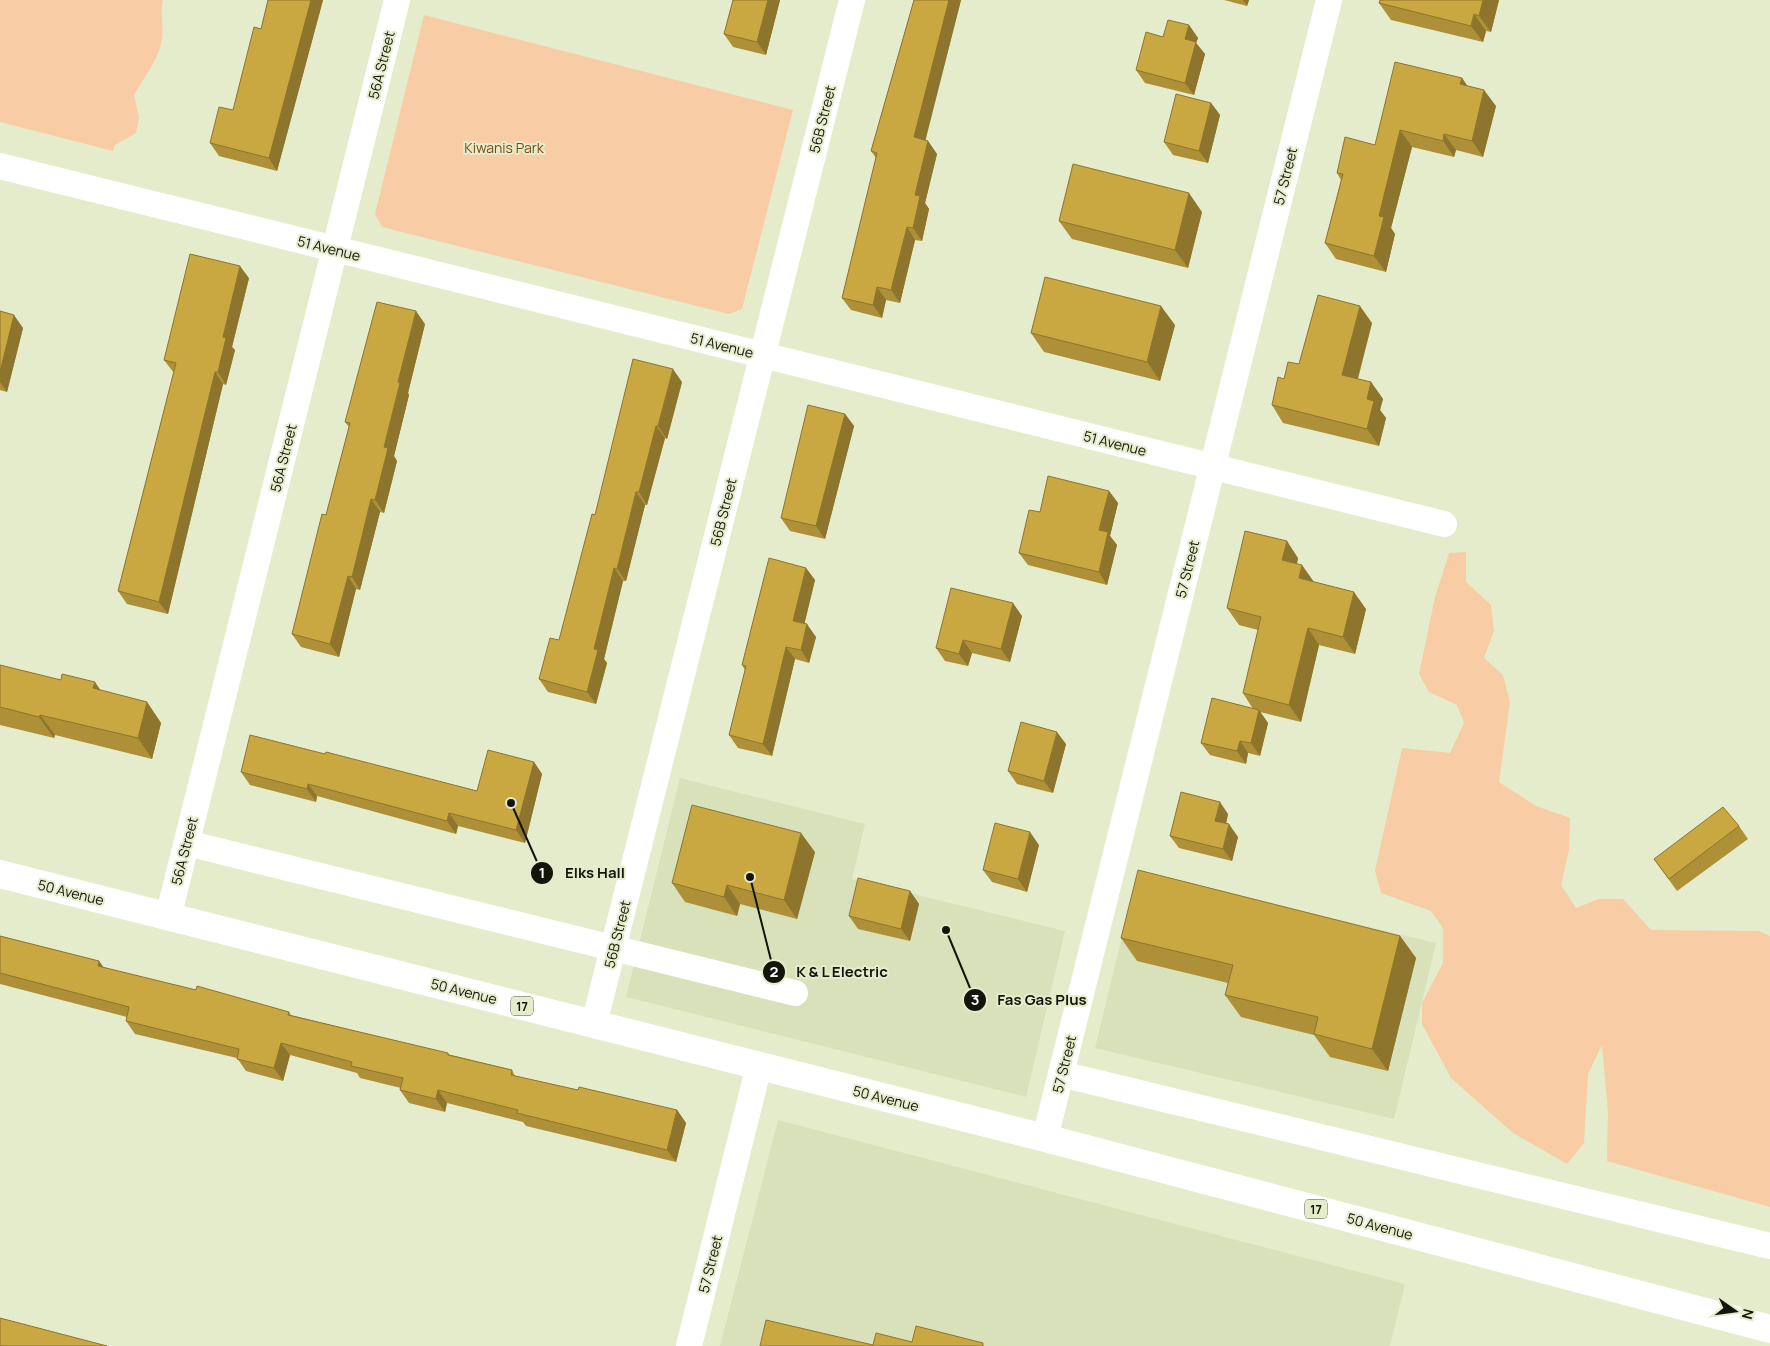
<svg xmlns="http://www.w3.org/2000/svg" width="1770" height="1346" font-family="Manrope,sans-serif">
<rect width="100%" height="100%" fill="#e5eccc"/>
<g fill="#d8e1b9">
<polygon points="680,778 865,824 852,879 1065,931 1026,1097 626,997"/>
<polygon points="1138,871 1436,943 1394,1119 1095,1048"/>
<polygon points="778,1120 1405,1284 1390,1346 720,1346"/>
</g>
<g fill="#f8cca4">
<path d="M0,0H163C160,13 164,26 162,39C159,59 144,77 134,95L139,117L136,133L115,145L113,151L0,122Z"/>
<polygon points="424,15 793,110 742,309 729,314 382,227 375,214"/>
<polygon points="1466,552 1466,582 1491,605 1494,631 1484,658 1503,675 1510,702 1499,782 1536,806 1570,818 1569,850 1561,885 1576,908 1599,899 1623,899 1651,930 1759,931 1770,936 1770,1207 1607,1161 1608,1112 1602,1045 1588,1074 1584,1143 1567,1164 1513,1133 1451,1078 1422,1024 1422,1003 1443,963 1443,928 1431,911 1381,893 1375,871 1402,748 1450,753 1464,723 1457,705 1429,692 1419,674 1435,597 1449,553"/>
</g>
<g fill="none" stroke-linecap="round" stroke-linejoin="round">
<g stroke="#fff" stroke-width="26">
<polyline points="0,166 1444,524"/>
<polyline points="187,843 795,993"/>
<polyline points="168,917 397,0"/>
<polyline points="594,1024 852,0"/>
<polyline points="1061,1074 1770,1246"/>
<polyline points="1045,1138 1329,0"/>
<polyline points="689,1346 759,1066"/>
</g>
<polyline stroke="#fff" stroke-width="28" points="0,874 1045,1138 1770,1329"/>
</g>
<g fill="#ad9038">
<polygon points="268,0 323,0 277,171 219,156 210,143 233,110 261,29"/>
<polygon points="733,0 780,0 766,55 733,47 724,34"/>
<polygon points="914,0 961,0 925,140 928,141 937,154 925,203 929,209 922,241 915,240 900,303 886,300 882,318 851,310 842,298 876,158 871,151"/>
<polygon points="1224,0 1249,0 1247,6"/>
<polygon points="1499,0 1491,32 1486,31 1483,42 1391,20 1379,3"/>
<polygon points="1189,25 1198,38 1196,43 1205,54 1194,95 1145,83 1136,70 1163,37"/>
<polygon points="1462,78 1467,86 1496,106 1483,157 1456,150 1454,157 1412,147 1391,228 1395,234 1386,272 1336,259 1325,243 1341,180 1337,173 1375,145"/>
<polygon points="1211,103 1220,115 1208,163 1173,155 1164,142"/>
<polygon points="1202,212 1188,268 1072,239 1059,221"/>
<polygon points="249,278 232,347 235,350 226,385 223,384 168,614 127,604 118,591 174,373 164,360"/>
<polygon points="0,311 23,328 7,392 0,390"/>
<polygon points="1372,323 1358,379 1371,382 1383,399 1380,410 1386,418 1379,446 1283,423 1272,405 1284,379 1299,364"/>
<polygon points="425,324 408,393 409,395 394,456 397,461 384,513 380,512 360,590 356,589 339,657 301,647 292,634 326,515 349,427 345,422"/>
<polygon points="1175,325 1160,381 1044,352 1031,333"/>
<polygon points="682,382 667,439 665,438 647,505 645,505 626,581 623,581 604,659 607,663 596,704 548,692 539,679 559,640 595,515"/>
<polygon points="845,414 854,426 825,539 790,531 781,518"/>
<polygon points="1109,491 1118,503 1110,536 1117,545 1107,585 1028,565 1019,553 1040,512"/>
<polygon points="1298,558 1297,564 1313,582 1366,609 1355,654 1319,645 1301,722 1260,712 1268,723 1260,756 1248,753 1246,764 1210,755 1201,743 1253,709 1243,693 1258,630 1239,625 1227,608"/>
<polygon points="806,568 815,580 804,624 816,637 809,663 795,659 772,756 738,748 729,735 745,670 742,665"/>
<polygon points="1022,616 1010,662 972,653 968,666 945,661 936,648"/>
<polygon points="0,665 147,702 161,723 152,759 55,735 54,738 0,725"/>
<polygon points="1066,744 1053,793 1017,784 1008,771"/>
<polygon points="534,762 542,774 525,843 458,826 456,834 317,796 316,802 250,785 241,772 477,791"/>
<polygon points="1228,814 1226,824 1238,837 1232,861 1179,848 1170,836"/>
<polygon points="1739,826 1748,839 1677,891 1654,859"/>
<polygon points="1039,845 1027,892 992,882 983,870"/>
<polygon points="815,852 797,919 740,904 737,916 685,902 672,883"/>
<polygon points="910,891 919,904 910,941 858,929 849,916"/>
<polygon points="0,936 99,961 104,968 289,1012 291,1015 512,1070 515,1076 578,1090 677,1110 686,1123 676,1162 526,1126 523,1122 447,1103 445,1112 409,1103 400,1090 401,1088 360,1078 357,1073 290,1055 283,1081 246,1071 237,1058 135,1034 126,1021 127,1017 0,984"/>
<polygon points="1400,936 1416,958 1388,1071 1330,1057 1314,1035 1241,1017 1225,995 1228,983 1137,961 1121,938"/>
</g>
<g fill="#8d752e">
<polygon points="311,0 323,0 277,171 269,158"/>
<polygon points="768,0 780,0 766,55 757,42"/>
<polygon points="949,0 961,0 923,150 914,137"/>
<polygon points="1243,0 1249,0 1247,6"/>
<polygon points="1483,0 1499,0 1491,32 1479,16"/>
<polygon points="1474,14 1486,31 1483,42 1471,26"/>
<polygon points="1189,25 1198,38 1196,43 1205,54 1194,95 1185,83 1185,39"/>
<polygon points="1462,78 1473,94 1460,84"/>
<polygon points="1484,90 1496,106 1483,157 1472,141"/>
<polygon points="1211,103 1220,115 1208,163 1199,151"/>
<polygon points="1400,130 1412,147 1391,228 1395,234 1386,272 1374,256 1379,216"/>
<polygon points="1444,134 1456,150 1454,157 1443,141"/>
<polygon points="928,141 937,154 925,203 929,209 922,241 913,228 915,195"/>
<polygon points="1189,193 1202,212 1188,268 1175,250"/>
<polygon points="907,227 915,240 900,303 891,290"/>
<polygon points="240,266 249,278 232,347 235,350 226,385 218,372 223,337"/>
<polygon points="877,287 886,300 882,318 873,305"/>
<polygon points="1161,306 1175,325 1160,381 1147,362"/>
<polygon points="1360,306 1372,323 1354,392 1342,375"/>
<polygon points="416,311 425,324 408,393 409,395 394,456 397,461 384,513 375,500 384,447 398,382"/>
<polygon points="14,315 23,328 7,392 0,382 0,372"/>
<polygon points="673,369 682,382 667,439 658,426"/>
<polygon points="215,372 223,384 168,614 159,602"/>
<polygon points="1371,382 1383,399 1380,410 1386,418 1379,446 1367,429 1367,399"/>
<polygon points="845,414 854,426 825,539 816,526"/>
<polygon points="656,426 665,438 647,505 639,492"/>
<polygon points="1109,491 1118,503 1110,536 1117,545 1107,585 1099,572 1099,530"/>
<polygon points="636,492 645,505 626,581 617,569"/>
<polygon points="371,499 380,512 360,590 352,577"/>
<polygon points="1287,541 1298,558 1294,577 1282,560"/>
<polygon points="1302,565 1314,582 1299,578"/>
<polygon points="614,568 623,581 604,659 607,663 596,704 587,692 594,649"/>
<polygon points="806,568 815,580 802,634 793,621"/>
<polygon points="348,576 356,589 339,657 330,644"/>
<polygon points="1354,592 1366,609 1355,654 1343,637"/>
<polygon points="1013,603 1022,616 1010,662 1001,649"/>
<polygon points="807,624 816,637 809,663 801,650"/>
<polygon points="1308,628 1319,645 1301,722 1289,705"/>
<polygon points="963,640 972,653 968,666 959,654"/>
<polygon points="786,647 795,659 772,756 763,744"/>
<polygon points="95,682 109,703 93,688"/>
<polygon points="147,702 161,723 152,759 138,738"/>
<polygon points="1259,710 1268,723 1260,756 1251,743"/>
<polygon points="40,715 55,735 54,738 39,717"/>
<polygon points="1057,732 1066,744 1053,793 1044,781"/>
<polygon points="1240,741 1248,753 1246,764 1237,751"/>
<polygon points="534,762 542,774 525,843 516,830"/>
<polygon points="308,784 317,796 316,802 307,789"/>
<polygon points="1220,802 1228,814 1224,833 1215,821"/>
<polygon points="449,813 458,826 456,834 447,821"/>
<polygon points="1229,824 1238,837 1232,861 1223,849"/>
<polygon points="1030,832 1039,845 1027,892 1018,879"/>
<polygon points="801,833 815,852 797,919 784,900"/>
<polygon points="727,885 740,904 737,916 724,897"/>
<polygon points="910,891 919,904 910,941 901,929"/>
<polygon points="1400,936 1416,958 1388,1071 1372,1049"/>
<polygon points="99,961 108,974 98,966"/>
<polygon points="281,1043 290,1055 283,1081 274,1068"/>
<polygon points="438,1090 447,1103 445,1112 436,1099"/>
<polygon points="677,1110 686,1123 676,1162 667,1150"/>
</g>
<g fill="#c9a741" stroke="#8d752e">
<polygon points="268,0 311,0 269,158 210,143 219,107 233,110 254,27 261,29"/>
<polygon points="733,0 768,0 757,42 724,34"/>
<polygon points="914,0 949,0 914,137 928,141 915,195 920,196 913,228 907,227 891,290 877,287 873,305 842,298 877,153 871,151"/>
<polygon points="1380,0 1483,0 1479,16 1474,14 1471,26 1379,3"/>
<polygon points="1168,20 1189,25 1185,39 1196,42 1185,83 1136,70 1146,32 1163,37"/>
<polygon points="1395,62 1462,78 1460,84 1484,90 1472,141 1444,134 1443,141 1400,130 1379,216 1384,217 1374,256 1325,243 1343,174 1337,173 1345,137 1375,145"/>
<polygon points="1176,94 1211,103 1199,151 1164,142"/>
<polygon points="1073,164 1189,193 1175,250 1059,221"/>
<polygon points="190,254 240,266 223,337 226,338 218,372 215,372 159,602 118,591 176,363 164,360"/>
<polygon points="1045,277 1161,306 1147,362 1031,333"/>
<polygon points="1318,295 1360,306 1342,375 1371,382 1367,399 1374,401 1367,429 1272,405 1278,377 1284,379 1288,362 1299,364"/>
<polygon points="377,302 416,311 398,382 400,383 384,447 388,448 375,500 371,499 352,577 348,576 330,644 292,634 322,514 326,515 350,423 345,422"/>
<polygon points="0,311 14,315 0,372"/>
<polygon points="633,359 673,369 658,426 656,426 639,492 636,492 617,569 614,568 594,649 598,650 587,692 539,679 550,638 559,640 592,514 595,515"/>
<polygon points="808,405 845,414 816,526 781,518"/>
<polygon points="1048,476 1109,491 1099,530 1108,532 1099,572 1019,553 1029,510 1040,512"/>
<polygon points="1245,531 1287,541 1282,560 1302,565 1299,578 1354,592 1343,637 1308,628 1289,705 1243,693 1261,617 1227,608"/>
<polygon points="769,558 806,568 793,621 807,624 801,650 786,647 763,744 729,735 746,666 742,665"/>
<polygon points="951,588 1013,603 1001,649 963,640 959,654 936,648"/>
<polygon points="0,665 61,680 62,674 95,682 93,688 147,702 138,738 40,715 39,717 0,707"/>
<polygon points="1212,698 1259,710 1251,743 1240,741 1237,751 1201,743"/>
<polygon points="1021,722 1057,732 1044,781 1008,771"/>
<polygon points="250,735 325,754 326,752 477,791 488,750 534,762 516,830 449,813 447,821 308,784 307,789 241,772"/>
<polygon points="1181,792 1220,802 1215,821 1229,824 1223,849 1170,836"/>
<polygon points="692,805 801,833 784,900 727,885 724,897 672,883"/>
<polygon points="1723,807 1739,826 1669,879 1654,859"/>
<polygon points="995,823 1030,832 1018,879 983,870"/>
<polygon points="1138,870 1400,936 1372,1049 1314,1034 1318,1017 1225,995 1233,965 1121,938"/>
<polygon points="858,878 910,891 901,929 849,916"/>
<polygon points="0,936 99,961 98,966 196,990 197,986 289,1012 288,1015 448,1053 448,1055 512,1070 511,1075 578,1090 579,1087 677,1110 667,1150 517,1113 518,1110 438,1090 436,1099 400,1090 403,1078 351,1066 352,1062 281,1043 274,1068 237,1059 239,1049 126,1021 129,1007 0,973"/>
<polygon points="0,1318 107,1346 0,1346"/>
<polygon points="766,1320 873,1345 876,1333 912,1342 916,1326 983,1343 983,1346 760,1346"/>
</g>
<g text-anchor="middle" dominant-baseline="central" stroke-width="4" stroke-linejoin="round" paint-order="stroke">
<g fill="#e5eccc" stroke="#525644" stroke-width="1">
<rect x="511" y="996.5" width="22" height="19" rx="4"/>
<rect x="1305" y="1199.5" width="22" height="19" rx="4"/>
</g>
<g font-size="12" font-weight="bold" fill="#13150a">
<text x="522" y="1006">17</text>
<text x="1316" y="1209">17</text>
</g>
<g font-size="14" fill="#13150a" stroke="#e5eccc">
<text transform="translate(381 65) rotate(-76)">56A Street</text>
<text transform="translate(822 119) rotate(-76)">56B Street</text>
<text transform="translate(1285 176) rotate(-76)">57 Street</text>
<text transform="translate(329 248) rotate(14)">51 Avenue</text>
<text transform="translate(722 345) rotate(14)">51 Avenue</text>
<text transform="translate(1115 443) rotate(14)">51 Avenue</text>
<text transform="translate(283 458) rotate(-76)">56A Street</text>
<text transform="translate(723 512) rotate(-76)">56B Street</text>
<text transform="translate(1187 569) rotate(-76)">57 Street</text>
<text transform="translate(184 851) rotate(-76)">56A Street</text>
<text transform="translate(71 892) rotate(14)">50 Avenue</text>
<text transform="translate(617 934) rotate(-76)">56B Street</text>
<text transform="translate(464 991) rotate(14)">50 Avenue</text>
<text transform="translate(1064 1064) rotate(-76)">57 Street</text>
<text transform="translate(886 1098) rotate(14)">50 Avenue</text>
<text transform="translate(1380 1226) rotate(15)">50 Avenue</text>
<text transform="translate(710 1264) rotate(-76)">57 Street</text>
</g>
<g font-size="14" fill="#7a4a13" stroke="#e5eccc">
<text x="504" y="147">Kiwanis Park</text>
</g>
</g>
<path fill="none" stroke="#13150a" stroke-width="2" d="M511 803L542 873M750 877L774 972M946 930L975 1000"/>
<g fill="#13150a" stroke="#e5eccc" stroke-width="2">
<circle cx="511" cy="803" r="5"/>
<circle cx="750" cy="877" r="5"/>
<circle cx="946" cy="930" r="5"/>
<circle cx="542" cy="873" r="12"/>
<circle cx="774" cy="972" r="12"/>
<circle cx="975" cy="1000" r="12"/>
</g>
<g font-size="15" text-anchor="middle" font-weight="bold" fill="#fff">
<text x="542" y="878">1</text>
<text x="774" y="977">2</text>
<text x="975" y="1005">3</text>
</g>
<g font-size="15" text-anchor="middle" font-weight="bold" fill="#13150a" stroke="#e5eccc" stroke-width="4" stroke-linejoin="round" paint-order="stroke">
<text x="595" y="878">Elks Hall</text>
<text x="842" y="977">K &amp; L Electric</text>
<text x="1042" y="1005">Fas Gas Plus</text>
</g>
<g transform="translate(1735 1311) rotate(104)" stroke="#e5eccc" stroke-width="4" paint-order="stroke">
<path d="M0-4L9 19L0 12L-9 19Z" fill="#13150a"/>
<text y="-8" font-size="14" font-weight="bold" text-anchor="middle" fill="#13150a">N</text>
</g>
</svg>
